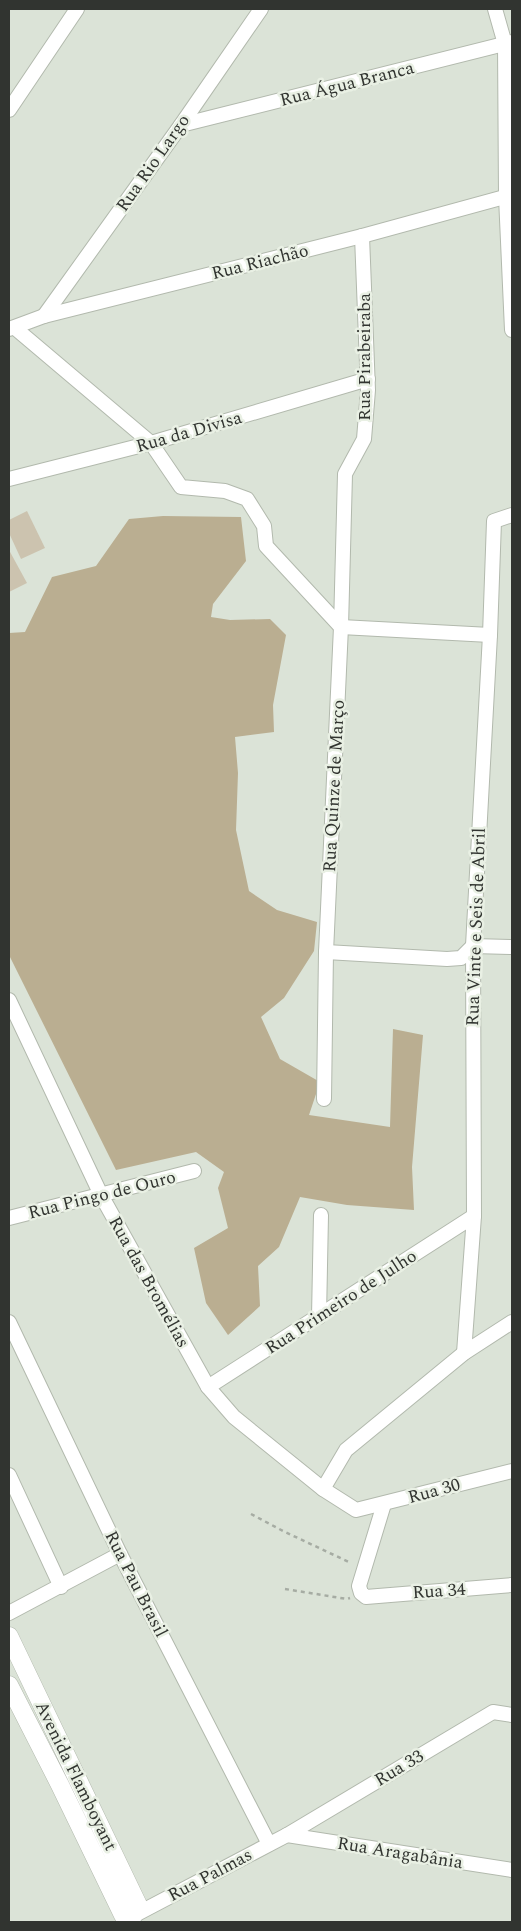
<svg xmlns="http://www.w3.org/2000/svg" width="521" height="1931" font-family="Spectral,serif">
<rect width="100%" height="100%" fill="#dbe3d7"/>
<g fill="#ccc3af">
<polygon points="27,511 45,548 21,559 9,533 9,520"/>
<polygon points="9,550 27,583 9,592"/>
</g>
<polygon fill="#baae91" points="163,516 241,517 246,561 213,604 211,617 230,620 270,619 286,635 273,705 274,732 235,737 238,773 236,830 249,891 277,910 317,922 314,951 284,998 261,1017 280,1059 320,1082 309,1115 390,1127 393,1029 423,1035 412,1167 414,1210 347,1205 300,1197 279,1247 258,1266 260,1306 228,1335 206,1303 194,1248 228,1228 218,1188 224,1172 196,1152 116,1170 9,955 9,633 25,632 52,577 96,566 129,519"/>
<g fill="none" stroke-linecap="round" stroke-linejoin="round">
<defs>
<g id="minor">
<polyline points="495,9 505,44 506,197 512,330"/>
<polyline points="9,110 77,9"/>
<polyline points="181,125 512,42"/>
<polyline points="44,316 181,125 261,9"/>
<polyline points="15,328 151,443 181,487 225,491 247,499 264,526 266,546 341,627 490,635"/>
<polyline points="9,329 44,316 362,236 512,195"/>
<polyline points="9,479 151,443 368,379"/>
<polyline points="326,952 447,959 461,958 473,946 512,947"/>
<polyline points="9,1000 101,1195 208,1387 234,1417 323,1489 356,1510 512,1471"/>
<polyline points="324,1099 326,952 341,627 345,474 364,439 368,390 362,236"/>
<polyline points="9,1218 194,1171"/>
<polyline points="319,1317 321,1215"/>
<polyline points="9,1322 120,1554 269,1844"/>
<polyline points="464,1353 474,1216 473,946 490,635 494,521 512,515"/>
<polyline points="208,1387 474,1216"/>
<polyline points="9,1475 61,1587"/>
<polyline points="323,1489 346,1450 464,1353 512,1322"/>
<polyline points="384,1504 359,1586 361,1593 366,1597 512,1585"/>
<polyline points="9,1613 120,1554"/>
<polyline points="287,1835 512,1870"/>
<polyline points="133,1916 287,1835 493,1712 512,1715"/>
</g>
<polyline id="tertiary" points="9,1636 138,1905 133,1916 123,1915 60,1785 9,1685"/>
</defs>
<use href="#minor" stroke="#b2b9ad" stroke-width="16"/>
<use href="#tertiary" stroke="#b2b9ad" stroke-width="19"/>
<g stroke="#a6aca3" stroke-width="2.5" stroke-dasharray="4 4" stroke-linecap="butt">
<polyline points="251,1514 283,1531 351,1563"/>
<polyline points="285,1589 347,1599 350,1598"/>
</g>
<use href="#minor" stroke="#fff" stroke-width="14"/>
<use href="#tertiary" stroke="#fff" stroke-width="18"/>
</g>
<g text-anchor="middle" dominant-baseline="central" stroke-width="5" stroke-linejoin="round" paint-order="stroke">
<g font-size="18" fill="#313430" stroke="#e9f0e4">
<text transform="translate(347 84) rotate(-14)">Rua Água Branca</text>
<text transform="translate(153 163) rotate(-55)">Rua Rio Largo</text>
<text transform="translate(260 262) rotate(-14)">Rua Riachão</text>
<text transform="translate(364 357) rotate(-90)">Rua Pirabeiraba</text>
<text transform="translate(189 432) rotate(-16)">Rua da Divisa</text>
<text transform="translate(334 786) rotate(-87)">Rua Quinze de Março</text>
<text transform="translate(476 927) rotate(-88)">Rua Vinte e Seis de Abril</text>
<text transform="translate(102 1195) rotate(-14)">Rua Pingo de Ouro</text>
<text transform="translate(149 1282) rotate(61)">Rua das Bromélias</text>
<text transform="translate(341 1302) rotate(-33)">Rua Primeiro de Julho</text>
<text transform="translate(434 1491) rotate(-15)">Rua 30</text>
<text transform="translate(136 1584) rotate(63)">Rua Pau Brasil</text>
<text transform="translate(439 1591) rotate(-4)">Rua 34</text>
<text transform="translate(399 1768) rotate(-31)">Rua 33</text>
<text transform="translate(76 1776) rotate(64)">Avenida Flamboyant</text>
<text transform="translate(400 1853) rotate(9)">Rua Aragabânia</text>
<text transform="translate(210 1875) rotate(-28)">Rua Palmas</text>
</g>
</g>
<rect width="521" height="1931" fill="none" stroke="#313430" stroke-width="20"/>
</svg>
